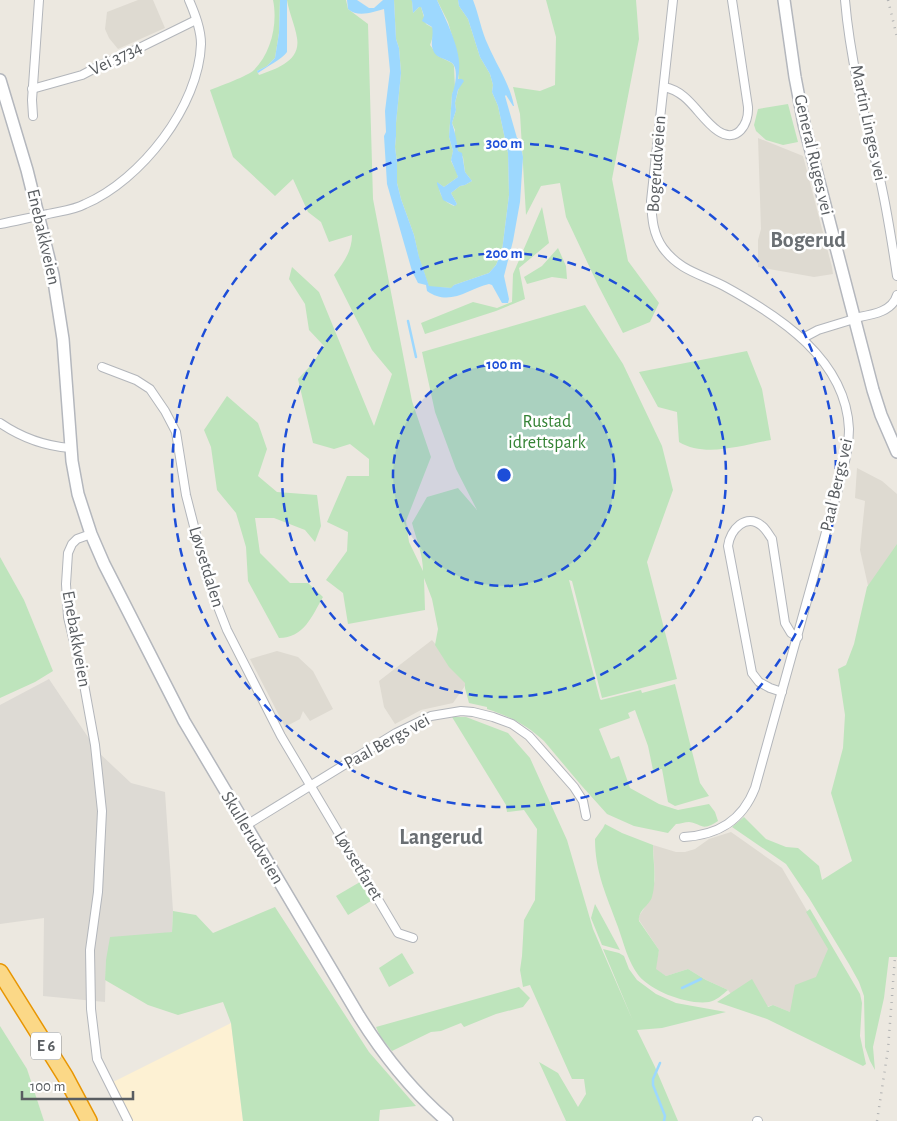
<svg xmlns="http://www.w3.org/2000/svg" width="897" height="1121" font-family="'Alegreya Sans',sans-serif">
<rect width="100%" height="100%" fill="#ece8e0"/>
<polygon fill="#fdf1d3" points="231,1023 243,1121 127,1121 109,1084"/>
<polygon fill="#dddad4" points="49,679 98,752 131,783 165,792 173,911 172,932 159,935 106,960 105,1002 43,996 44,918 0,924 0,705"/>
<g fill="#dedad1">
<polygon points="138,0 153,0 165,28 118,49 109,38 105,29 107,12"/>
<polygon points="758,138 803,156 832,267 833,274 814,277 758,267 758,240 761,229"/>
<polygon points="857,468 882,481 897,494 897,564 869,590 860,550 865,501 855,498"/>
<polygon points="432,640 467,683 453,703 421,710 395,724 384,707 379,681"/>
<polygon points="277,651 298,657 313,671 333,709 310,721 303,711 300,719 285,727 250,659"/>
<polygon points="731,832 782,868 855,993 852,1038 773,1005 755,1010 739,1005 728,990 706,980 688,969 666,976 655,969 659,950 639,920 639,916 651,898 655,879 653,845 676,852 685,852 695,849 709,839"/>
</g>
<g fill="#bee4bc">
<path d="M273,0H280L279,33L275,58L267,66L257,71L259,75C276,69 301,61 297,38C295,25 289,13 287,0H346L348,9L368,24L373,199L412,401L431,457L406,521L409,542L423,571C423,554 416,539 412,523L427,497L458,488L477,510L456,469L435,412L422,352L585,305L623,364L662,446L673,490L647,562L677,679L602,698L572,581L569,580L600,699L601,700L641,690L642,693L675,684L700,783L709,796L675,806L668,802L662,769L653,770L648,746L635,710L628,713L630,718L599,729L611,759L619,756L630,788L659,804L678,810L709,804L715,812L718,821C701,832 703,824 689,822C685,822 680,824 676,824L668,833L634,826L607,814L581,785L544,741C527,725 509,716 487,709V707L469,703L465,688V683L449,667L435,645L438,629L432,599L424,578L425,610L348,624L343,593L326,580L347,551L348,532L327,522L347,476H369V459L350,444L334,449L313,443L298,379L313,363L324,346L309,330L305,304L289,279L292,267L319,292L374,426L392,374L372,350L334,275C344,262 352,251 352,235L329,242L321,222L308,212L293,179L275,196L233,157L210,90C220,86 248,76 254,70C271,53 278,24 273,0Z"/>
<path d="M394,0H412L413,13L419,7H421L426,24L433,28V36L430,45L438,56L452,63L454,66L455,88L452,94L449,137L453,151L451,161L457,173L458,177L444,187L438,183C440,195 442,201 454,206L457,204L451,193L460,186L465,185L472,181L465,172L463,157L458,151L454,137L455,130L452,123L456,110L455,103L459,87L457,53L448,22L437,0H458L459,6L468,19L480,57L490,74L493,85L492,92L498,106L508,153L509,195L502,251L496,265L489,273L454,285L452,288L429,287L419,258L414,235L401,199L397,183V162L395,147L396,136V123L401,73L399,48L396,39Z"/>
<polygon points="546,0 636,0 639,39 612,179 628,261 659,303 650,322 623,333 598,285 566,217 560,183 541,186 526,215 520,114 513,87 540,91 555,85 556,37"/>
<polygon points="788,104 798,142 783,145 766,140 756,131 754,125 758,109"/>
<polygon points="542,207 549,243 519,268 525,299 496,311 425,334 421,323 473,302 497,308 512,302 513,274"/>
<polygon points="558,248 566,266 567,279 552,277 527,284 524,277 542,266"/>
<path d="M747,351L762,389L771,440C743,445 705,458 679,442L677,412L658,407L639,372Z"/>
<path d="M227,396L258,423L267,449L258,476L277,492L317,495L321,526L315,542L305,530L274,518H255L260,553L290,583H308L323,597C312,616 304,638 279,638L248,581L246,547L236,513L217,490L211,447L204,430Z"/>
<polygon points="897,544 897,957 889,957 884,998 873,1047 875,1070 870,1061 865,1047 864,996 859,982 849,964 809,898 786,864 732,827 744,817 766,839 786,847 798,848 819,866 822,880 852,861 831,793 843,748 845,715 838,669 846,665 854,644 867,587"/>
<polygon points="0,557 24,600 53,671 35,682 0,698"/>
<polygon points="452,717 466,717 508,733 530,758 567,840 593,929 633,1021 603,949 619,953 624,956 629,969 637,980 656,994 676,1003 726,1012 662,1028 637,1030 655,1067 678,1121 566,1121 539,1062 558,1073 578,1107 586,1094 584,1079 572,1079 530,985 523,987 520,970 522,956 524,920 535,900 537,829 524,810 507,812 506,805"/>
<path d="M605,824L622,833L653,845C653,862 657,880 652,897C649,906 638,910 639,921L659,950L656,969L666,976L688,969L706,980L728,990C723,994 716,1001 709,1002C688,1005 653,992 639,976C628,962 624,944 618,927C607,896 595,873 595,839L603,828Z"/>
<polygon points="360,882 371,901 348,915 336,896"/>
<polygon points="595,904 620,950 602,945 591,918"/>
<polygon points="275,907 369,1052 416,1106 380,1110 379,1121 243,1121 231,1023 223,1002 178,1015 148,1005 105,980 106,960 110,937 172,932 173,911 196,915 213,933"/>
<polygon points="810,909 860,994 862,1003 860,1036 866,1064 863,1066 767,1019 717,1002 752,979 768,1007 773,1005 790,1012 795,985 816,977 828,949 806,912"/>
<polygon points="402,953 414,973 389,987 379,968"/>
<polygon points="519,987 530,998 523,1007 496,1014 464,1027 461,1023 441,1031 431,1032 392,1051 380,1036 376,1027"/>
<polygon points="0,1026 27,1069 44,1121 0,1121"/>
</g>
<g fill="#9dd8fe">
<path d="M280,0H287V52C282,59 266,67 258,73L257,71L267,66L275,58L279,33Z"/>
<path d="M347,0H357L369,8H374L383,0H394L396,39L399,48L401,73L396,123V136L395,147L397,162V183L401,199L414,235L419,257L429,286L451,288L454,285L489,273L496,265L502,251L509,195L508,153L498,106L492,92L493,85L490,74L480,57L468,19L459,6L458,0H473C479,15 481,30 488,45C497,66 510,84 514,106H513L506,95L505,96L517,138L519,139L523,157L520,202L513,241L504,276L509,299L508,303H502L492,285L489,284C468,289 450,307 427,291L426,285L418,283L412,271L387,184L384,136L386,132L385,111L390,71L384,9C373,12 358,18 348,9Z"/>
<path d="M411,0H437C445,18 462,51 459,71C459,74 458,76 458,79H462L464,81L458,90L455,103L456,110L452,123C455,132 457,142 458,151L462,153L465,172L472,181L465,185L460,186L451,193L457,204L455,206L443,200L437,184V182L444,187L458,177L451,160L453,151L449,137L452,94C455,88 459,69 452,63C446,58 436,59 433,50C430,42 434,36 432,27L422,21L424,16L421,7H419L413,13L412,1Z"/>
</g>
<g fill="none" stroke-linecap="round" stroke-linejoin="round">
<g stroke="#9dd8fe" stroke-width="2.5">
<polyline points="408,321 416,357"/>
<polyline points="682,988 701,979"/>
<polyline points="660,1063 653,1079 653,1085 665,1116 664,1121"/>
</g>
<defs>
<g id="street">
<path d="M673,0L651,201C652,219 653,234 663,248C680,271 701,274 724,286C779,316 846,359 849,429C849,446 845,462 841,478L755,788C742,821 718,835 684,837"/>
<path d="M845,0C850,59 865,118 879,175C887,208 892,243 897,276"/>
<path d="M664,87C690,92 698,117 718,131C737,144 749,124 748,107L732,0"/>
<polyline points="32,89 82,75 101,65 125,55 196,20"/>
<polyline points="33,116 32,100 39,0"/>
<path d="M0,224C16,221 32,217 48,214C61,211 74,210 85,204C141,180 199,106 201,44C201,29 195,14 189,0"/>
<path d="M854,318C869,315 892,313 897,295"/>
<polyline points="803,338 818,330 854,319"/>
<polyline points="102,367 136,380 150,389 165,411 176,432 186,495 208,581 227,630 281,736 398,933 413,938"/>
<path d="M0,423C22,438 44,446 70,448"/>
<polyline points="91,534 77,539 72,544 68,553 66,584 68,617 83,679 95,745 102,811 98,892 90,950 91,1009 97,1059 128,1121"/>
<path d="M782,692L770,688L759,682L752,673L728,546C730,530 746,512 762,526C766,529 769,535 772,539L785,623L791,633L798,637"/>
<polyline points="245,826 396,733 431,716 461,711 473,712 493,717 512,724 529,736 574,787 583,801 586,816"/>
<polyline points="757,1121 758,1121"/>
</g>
<g id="secondary">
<polyline points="784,0 795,77 804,124 873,390 881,415 897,452"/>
<path d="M0,80L27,170L53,275L63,339L72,461L78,494L91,534L104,564L184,721L359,1016C384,1056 411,1090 447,1121"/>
</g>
<polyline id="highway" points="0,972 65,1076 89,1121"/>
</defs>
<use href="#street" stroke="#b3b6bb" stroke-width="10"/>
<use href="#secondary" stroke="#b4b7bd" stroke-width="14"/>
<use href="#highway" stroke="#e89603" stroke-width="18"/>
<use href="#street" stroke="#fff" stroke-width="8"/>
<use href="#secondary" stroke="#fff" stroke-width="11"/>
<use href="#highway" stroke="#fbd887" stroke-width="15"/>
<g stroke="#b1b2b2" stroke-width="2.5" stroke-dasharray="1 6" stroke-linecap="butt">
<polyline points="888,0 897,37"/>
<polyline points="877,1121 888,1049 895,957"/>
</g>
</g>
<circle cx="504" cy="475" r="111" fill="#1d4ed8" fill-opacity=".12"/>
<g fill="none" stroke="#1d4ed8" stroke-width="2.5" stroke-dasharray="9 6">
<circle cx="504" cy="475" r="111"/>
<circle cx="504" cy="475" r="222"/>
<circle cx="504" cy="475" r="332"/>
</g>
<g text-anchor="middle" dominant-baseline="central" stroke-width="5" stroke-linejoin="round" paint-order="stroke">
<rect fill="#fff" stroke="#8b8e90" stroke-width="1" x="31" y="1032.5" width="30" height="27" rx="4"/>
<g font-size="16" font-weight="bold" fill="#595d61">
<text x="46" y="1046">E 6</text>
</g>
<g font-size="18" fill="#595d61" stroke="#fff">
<text transform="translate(116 59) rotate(-26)">Vei 3734</text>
<text transform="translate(868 123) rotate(78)">Martin Linges vei</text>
<text transform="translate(813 155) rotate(77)">General Ruges vei</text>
<text transform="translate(657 164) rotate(-86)">Bogerudveien</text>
<text transform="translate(43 237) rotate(77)">Enebakkveien</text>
<text transform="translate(837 485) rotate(-77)">Paal Bergs vei</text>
<text transform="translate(206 567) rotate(73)">Løvsetdalen</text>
<text transform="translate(76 639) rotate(80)">Enebakkveien</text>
<text transform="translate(387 742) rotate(-29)">Paal Bergs vei</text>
<text transform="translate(252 838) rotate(59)">Skullerudveien</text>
<text transform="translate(358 866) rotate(59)">Løvsetfaret</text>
</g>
<g font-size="18" fill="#358335" stroke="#fff">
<text x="547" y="422">Rustad<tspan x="547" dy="21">idrettspark</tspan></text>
</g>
<g font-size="22" font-weight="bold" fill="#6a6f73" stroke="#fff">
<text x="808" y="240">Bogerud</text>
<text x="441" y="837">Langerud</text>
</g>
</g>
<circle cx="504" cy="475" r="8" fill="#1d4ed8" stroke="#fff" stroke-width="2.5"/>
<g font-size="15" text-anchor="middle" font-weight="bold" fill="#1d4ed8" stroke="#fff" stroke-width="5" stroke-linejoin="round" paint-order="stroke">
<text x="504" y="148">300 m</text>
<text x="504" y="258">200 m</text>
<text x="504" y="369">100 m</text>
</g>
<path d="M22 1091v8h111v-8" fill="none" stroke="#595d61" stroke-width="2.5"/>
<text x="30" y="1091" font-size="15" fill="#595d61" stroke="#ffffff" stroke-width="4" paint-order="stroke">100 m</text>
</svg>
